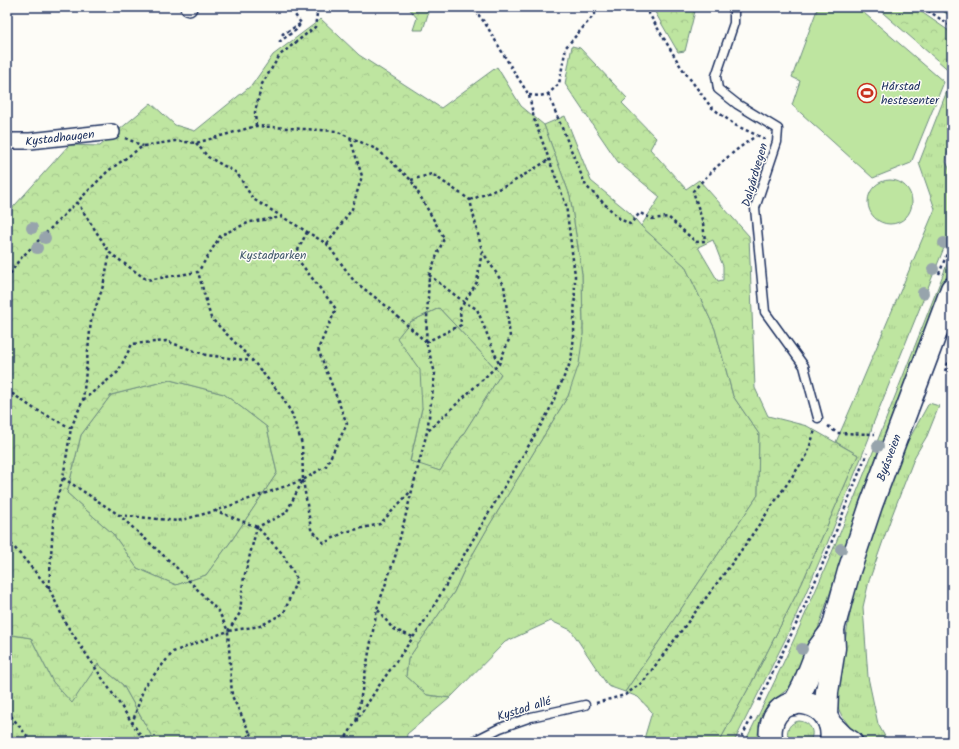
<svg xmlns="http://www.w3.org/2000/svg" width="959" height="749" font-family="Kalam,sans-serif">
<defs>
<pattern id="grass-tufts" width="24" height="20" patternUnits="userSpaceOnUse"><rect width="24" height="20" fill="#bee5a0"/><path d="M3 7l-1-3M5 7V3M7 7l1-3M15 17l-1-3M17 17v-4M19 17l1-3" fill="none" stroke="#a3c58c"/></pattern>
<pattern id="forest-crowns" width="20" height="18" patternUnits="userSpaceOnUse"><rect width="20" height="18" fill="#bee5a0"/><path d="M2 6a3 3 0 1 1 6 0M12 15a3 3 0 1 1 6 0" fill="none" stroke="#a3c58c"/></pattern>
<pattern id="park-dots" width="8" height="8" patternUnits="userSpaceOnUse"><rect width="8" height="8" fill="#bee5a0"/><path d="M2 2h.1M6 6h.1" fill="none" stroke="#a3c58c" stroke-width="1.8" stroke-linecap="round"/></pattern>
</defs>
<rect width="100%" height="100%" fill="#fdfcf7"/>
<filter id="ink" filterUnits="userSpaceOnUse"><feTurbulence type="fractalNoise" baseFrequency=".025" numOctaves="2"/><feDisplacementMap in="SourceGraphic" scale="8" xChannelSelector="R" yChannelSelector="G"/><feConvolveMatrix kernelMatrix="1 2 1 2 8 2 1 2 1" color-interpolation-filters="sRGB"/></filter>
<g filter="url(#ink)">
<g fill="url(#grass-tufts)" stroke="#6c8a7f">
<polygon points="952,78 952,143 947,154 946,162 952,174 952,228 873,424 869,438 827,544 787,636 734,742 719,742 753,680 802,583 858,455 836,442 853,403 935,209 919,163"/>
<polygon points="565,116 591,181 630,213 641,226 685,266 715,329 733,396 759,434 758,495 625,692 608,686 571,630 551,621 505,642 450,698 427,695 406,676 408,659 454,592 466,566 490,524 568,396 583,334 582,274 570,196 544,125"/>
<path d="M952,252V262L854,521L815,638L792,686L780,695L769,704L760,720L757,742H745C825,584 886,417 952,252Z"/>
<polygon points="439,308 501,374 440,471 410,462 422,408 396,338 410,322"/>
<polygon points="170,380 224,394 267,427 277,473 232,540 206,575 176,585 137,568 113,534 67,493 81,435 111,395"/>
<polygon points="929,403 939,406 927,436 915,456 891,518 869,581 863,607 868,677 878,724 888,742 868,742 849,726 842,716 837,706 838,678 854,592 869,543 903,450"/>
<polygon points="7,634 31,638 53,682 72,702 98,664 123,685 155,742 7,742"/>
<path d="M799,721C811,722 816,733 809,742H791C784,733 788,723 799,721Z"/>
</g>
<g fill="url(#forest-crowns)" stroke="#6c8a7f" fill-rule="evenodd">
<polygon points="408,7 426,7 428,14 423,30 413,30 417,18"/>
<polygon points="652,7 696,7 685,51 678,52"/>
<polygon points="876,7 914,7 952,33 952,73"/>
<path d="M321,19L359,55L441,108L497,67L521,106L544,125L570,196L582,274L583,334L579,364L568,396L490,524L466,566L454,592L408,659L406,676L427,695L450,698L407,734L406,742H155L123,685L98,664L72,703L53,682L31,638L7,634V214L69,145L100,146L151,103L175,125L195,131L252,85L273,55ZM439,308L501,374L440,471L410,461L422,408L420,370L397,338L410,322ZM170,380L224,394L267,427L277,473L232,540L206,575L176,585L137,568L113,534L67,493L81,435L111,395Z"/>
<path d="M572,46L580,48L627,98L622,103L656,138L650,149L686,189L699,180L749,236L755,388L768,416L807,426L858,455L802,583L753,680L719,742H639L644,739L652,712L638,697L625,692L758,495L759,434L733,396L715,329L685,266L641,226L660,197L618,162L565,84ZM713,240L723,266V280L718,281L698,247Z"/>
</g>
<polygon fill="url(#park-dots)" stroke="#6c8a7f" points="938,7 952,7 952,18"/>
<g fill="#bee5a0" stroke="#6c8a7f">
<polygon points="818,7 857,7 944,82 911,163 873,178 792,105 800,81 792,77"/>
<circle cx="890" cy="202" r="22"/>
</g>
<g fill="none" stroke-linecap="round" stroke-linejoin="round">
<defs>
<g id="lane">
<polyline points="734,7 734,23 716,76 718,89 737,104 778,129 777,142 755,208 765,312 804,366 818,418"/>
<polyline points="472,742 500,728 531,717 585,705"/>
</g>
<g id="street">
<polyline points="188,7 189,8"/>
<path id="s1" d="M7,141H30L112,132"/>
</g>
<g id="secondary">
<polyline points="794,704 804,685 818,649 833,629"/>
<path id="s2" d="M826,716L827,692L834,648L833,629L849,571L871,505L952,289"/>
<polyline points="830,724 843,737 851,742"/>
<path d="M772,742C770,736 770,730 772,723C782,689 838,700 831,742"/>
</g>
</defs>
<use href="#lane" stroke="#1b2f5e" stroke-width="11"/>
<use href="#street" stroke="#1b2f5e" stroke-width="18"/>
<use href="#secondary" stroke="#1b2f5e" stroke-width="25"/>
<g stroke="#1b2f5e" stroke-width="2.5" stroke-dasharray="3 3" stroke-linecap="butt">
<polyline points="645,7 681,67 711,107 735,125 765,139"/>
<polyline points="923,7 952,27"/>
<polyline points="282,33 283,34 300,24"/>
<polyline points="279,42 296,30 301,23 295,15 296,7"/>
<path d="M548,94L586,186L620,219L630,224L640,213L652,219L668,217L696,242L705,241L703,223L693,191C712,170 733,151 756,136"/>
<polyline points="529,95 540,96 548,94 559,84 566,47 601,7"/>
<polyline points="256,126 255,112 262,84 280,55 315,27 318,7"/>
<polyline points="125,138 143,146"/>
<polyline points="196,143 208,157 237,173 253,199 327,244 354,281 385,305 426,342"/>
<polyline points="952,152 951,155 952,165"/>
<polyline points="411,180 432,174 470,200 482,251 504,285 510,337 499,364 427,432"/>
<polyline points="470,200 508,185 550,159"/>
<polyline points="77,202 110,253 147,280 198,272 221,235 250,222 283,217"/>
<polyline points="327,244 352,209 362,176 350,138"/>
<polyline points="939,274 952,241"/>
<polyline points="429,275 464,302 477,309 499,364"/>
<polyline points="7,279 19,260 108,171 143,146 175,141 196,143 256,126 336,131 378,150 411,180 444,238 429,275 426,342 435,373 427,432 395,557 377,609 356,723"/>
<polyline points="426,342 461,325 460,309 477,282 482,251"/>
<polyline points="945,371 952,353"/>
<polyline points="7,390 33,408 71,428"/>
<polyline points="83,400 118,372 132,344 166,341 206,355 252,361"/>
<polyline points="828,426 837,433 875,434"/>
<polyline points="63,478 119,515 175,566 219,612 228,631 232,696 250,733 244,742"/>
<polyline points="303,480 311,529 324,543 345,532 380,524 411,491"/>
<polyline points="119,515 178,521 215,511 303,480 302,444 292,414 281,395 253,361 211,318 198,272"/>
<polyline points="7,539 49,588 66,624 145,742"/>
<polyline points="49,588 54,508 63,478 71,428 83,400 91,321 103,286 110,253"/>
<polyline points="378,610 393,629 413,637"/>
<polyline points="228,631 240,613 243,582 257,527 286,513 303,480 326,466 347,424 318,349 336,309 295,256 307,232"/>
<polyline points="759,701 802,612 826,556 867,453"/>
<polyline points="596,703 625,695 643,682 738,555 807,455 815,430"/>
<polyline points="7,711 32,742"/>
<polyline points="132,724 144,687 173,652 228,631 260,626 284,613 297,579 282,553 257,527 216,511"/>
<polyline points="250,733 259,742"/>
<polyline points="343,742 378,687 426,619 548,413 571,361 574,336 575,275 566,205 534,119 529,95 511,67 485,23 472,7"/>
<polyline points="739,742 752,717"/>
<polyline points="947,742 952,727"/>
</g>
<use href="#lane" stroke="#fdfcf7" stroke-width="8"/>
<use href="#street" stroke="#fdfcf7" stroke-width="15"/>
<use href="#secondary" stroke="#fdfcf7" stroke-width="22"/>
</g>
<g fill="#97a4ac">
<circle cx="32" cy="228" r="6"/>
<circle cx="45" cy="238" r="6"/>
<circle cx="944" cy="243" r="6"/>
<circle cx="37" cy="248" r="6"/>
<circle cx="933" cy="269" r="6"/>
<circle cx="923" cy="293" r="6"/>
<circle cx="878" cy="446" r="6"/>
<circle cx="841" cy="549" r="6"/>
<circle cx="802" cy="649" r="6"/>
</g>
</g>
<defs>
<symbol id="stadium-ring" viewBox="-11 -11 22 22"><circle r="9.5" fill="#fdfcf7" stroke="#c8321e" stroke-width="1.5"/><path d="M0-5a6.5 5 0 1 0 0 10a6.5 5 0 1 0 0-10ZM-3.5-1.8h7v3.6h-7Z" fill="#c8321e"/></symbol>
</defs>
<g fill-rule="evenodd">
<use href="#stadium-ring" x="856" y="82" width="22" height="22"/>
</g>
<g text-anchor="middle" dominant-baseline="central" stroke-width="3" stroke-linejoin="round" paint-order="stroke">
<g font-size="12" fill="#1b2f5e" stroke="#fdfcf7" text-anchor="start">
<text x="881" y="86">Hårstad<tspan x="881" dy="14">hestesenter</tspan></text>
</g>
<g font-size="12" fill="#1b2f5e" stroke="#fdfcf7">
<text stroke="none"><textPath href="#s1" startOffset="53">Kystadhaugen</textPath></text>
<text transform="translate(755 175) rotate(-74)">Dalgårdvegen</text>
<text stroke="none"><textPath href="#s2" startOffset="268">Byåsveien</textPath></text>
<text transform="translate(524 709) rotate(-17)">Kystad allé</text>
</g>
<g font-size="12" fill="#445c6e" stroke="#fdfcf7">
<text x="273" y="255">Kystadparken</text>
</g>
</g>
<rect width="959" height="749" fill="none" stroke="#fdfcf7" stroke-width="24"/>
<rect x="12" y="12" width="935" height="725" fill="none" stroke="#1b2f5e" stroke-width="1.5" filter="url(#ink)"/>
</svg>
